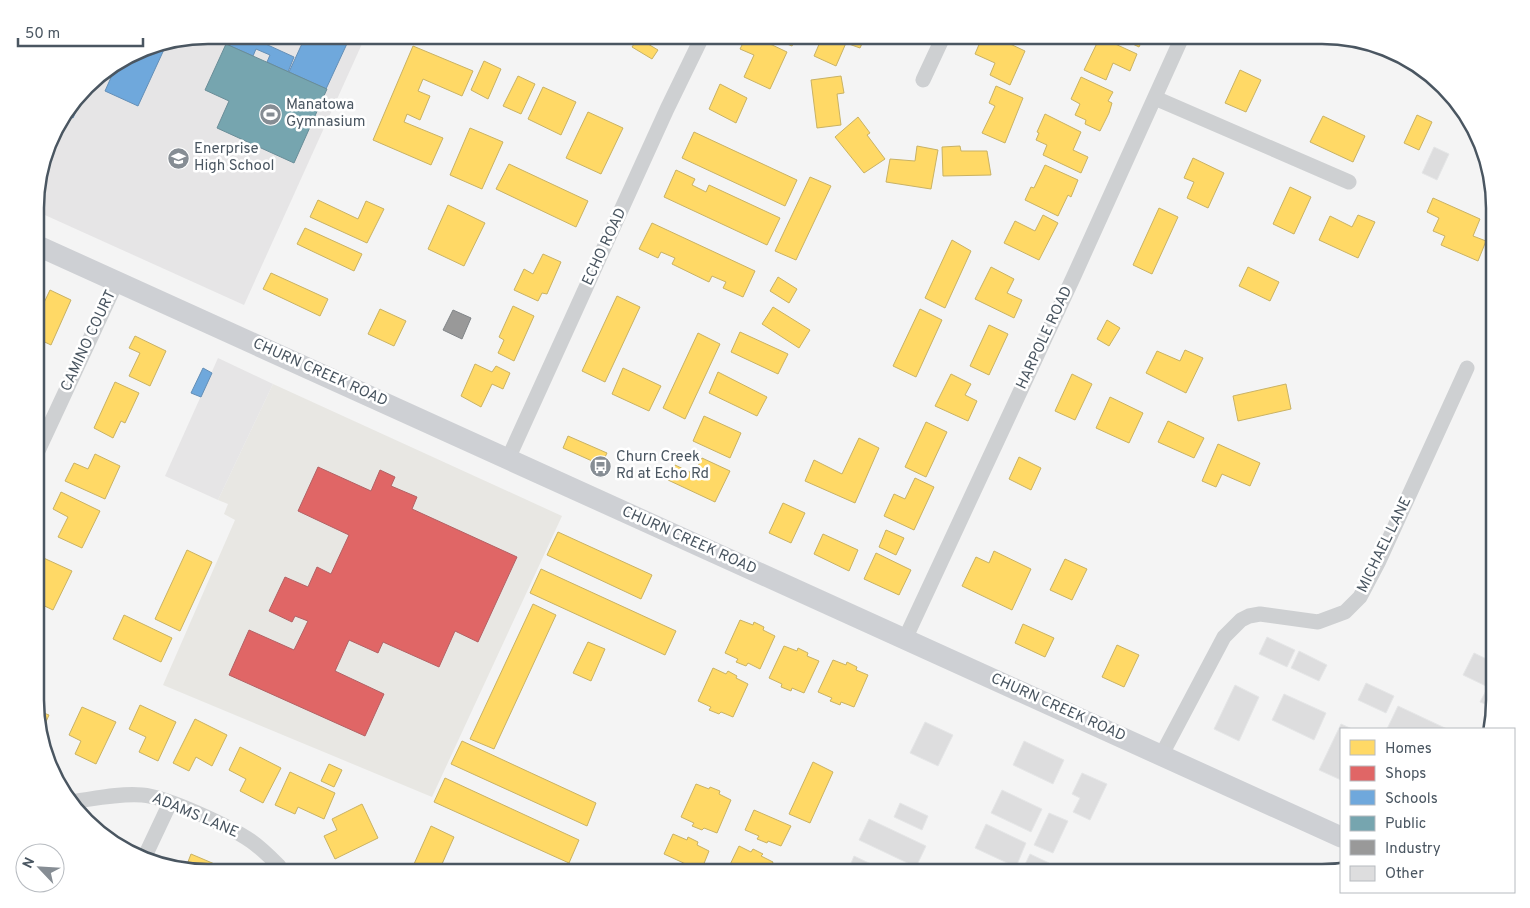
<svg xmlns="http://www.w3.org/2000/svg" width="1530" height="908" font-family="Overpass,sans-serif">
<rect width="100%" height="100%" fill="#f4f4f4"/>
<polygon fill="#e8e7e3" points="273,384 562,516 432,797 163,685 235,520 224,514 228,504 218,500"/>
<g fill="#e6e5e6">
<polygon points="208,35 366,35 244,305 36,211 36,186 53,131 94,78 142,48"/>
<polygon points="218,358 273,384 218,500 165,476"/>
</g>
<g fill="#ffd966" stroke="#c9b264">
<polygon points="747,35 751,35 787,52 770,89 744,77 754,55 740,49"/>
<polygon points="773,35 798,35 792,46 772,38"/>
<polygon points="823,35 866,35 860,48 846,43 836,66 814,56"/>
<polygon points="983,35 991,35 1025,51 1010,85 990,75 995,63 975,54"/>
<polygon points="1114,35 1145,35 1139,47"/>
<polygon points="1100,37 1137,54 1130,71 1113,63 1106,80 1084,70"/>
<polygon points="638,38 658,50 652,59 632,47"/>
<polygon points="413,46 473,71 462,96 423,79 418,91 430,96 420,120 407,114 404,122 443,138 431,165 373,140"/>
<polygon points="484,61 501,69 488,99 471,90"/>
<polygon points="1240,70 1261,80 1246,112 1225,103"/>
<polygon points="518,76 535,84 521,114 503,106"/>
<polygon points="841,76 844,93 837,94 841,125 817,128 811,80"/>
<polygon points="1081,77 1113,92 1108,101 1112,103 1109,113 1100,131 1085,124 1086,120 1075,115 1080,104 1071,99"/>
<polygon points="720,84 747,98 736,123 709,109"/>
<polygon points="996,86 1023,98 1005,143 982,133 995,106 989,103"/>
<polygon points="543,87 576,102 561,135 528,119"/>
<polygon points="588,112 623,128 601,174 566,158"/>
<polygon points="1045,114 1081,132 1073,150 1088,157 1081,173 1043,155 1047,145 1036,140 1039,133 1037,132"/>
<polygon points="1417,115 1432,122 1419,150 1404,143"/>
<polygon points="1323,116 1365,136 1353,162 1310,142"/>
<polygon points="858,117 870,133 867,135 885,159 864,173 835,137"/>
<polygon points="470,128 503,142 482,189 450,175"/>
<polygon points="694,132 797,180 785,206 682,158"/>
<polygon points="917,146 938,150 931,189 886,182 890,159 915,161"/>
<polygon points="960,146 961,151 987,151 991,175 943,176 942,147"/>
<polygon points="1193,158 1224,173 1208,208 1187,198 1194,182 1184,178"/>
<polygon points="509,164 588,201 576,227 496,189"/>
<polygon points="1045,165 1078,180 1071,197 1068,195 1058,216 1025,200 1031,187 1034,188"/>
<polygon points="676,170 695,179 692,185 706,192 709,185 780,218 767,245 664,197"/>
<polygon points="810,177 831,186 796,260 775,251"/>
<polygon points="1290,187 1311,197 1294,234 1273,224"/>
<polygon points="1433,198 1480,219 1473,236 1486,241 1478,261 1441,245 1445,236 1433,231 1439,218 1427,212"/>
<polygon points="318,200 358,219 366,201 384,209 367,243 310,217"/>
<polygon points="448,205 485,223 464,266 428,249"/>
<polygon points="1159,208 1178,217 1152,274 1133,265"/>
<polygon points="1043,215 1058,223 1039,260 1004,243 1015,221 1035,231"/>
<polygon points="1358,215 1375,222 1358,258 1319,240 1330,216 1352,227"/>
<polygon points="652,223 755,271 743,297 723,288 726,282 712,276 709,282 672,264 675,258 661,252 658,258 639,249"/>
<polygon points="305,228 362,254 354,271 297,244"/>
<polygon points="952,240 971,251 945,308 925,298"/>
<polygon points="543,254 561,262 547,294 542,293 538,301 514,290 524,269 533,274"/>
<polygon points="991,267 1014,279 1007,293 1022,300 1014,318 975,299"/>
<polygon points="1248,267 1279,282 1270,301 1239,286"/>
<polygon points="271,273 328,299 320,316 263,289"/>
<polygon points="778,277 797,289 789,303 770,291"/>
<polygon points="50,290 71,300 51,345 36,338 36,329 39,324 36,322 36,307 41,309"/>
<polygon points="617,296 640,307 605,382 582,371"/>
<polygon points="513,306 534,316 514,361 498,353 504,340 499,337"/>
<polygon points="773,307 810,330 799,348 762,324"/>
<polygon points="380,309 406,321 394,346 368,334"/>
<polygon points="920,309 942,320 916,377 893,366"/>
<polygon points="1107,320 1120,328 1109,346 1097,339"/>
<polygon points="989,325 1008,334 989,375 970,366"/>
<polygon points="740,332 788,354 778,374 731,352"/>
<polygon points="698,333 720,344 685,419 663,408"/>
<polygon points="135,336 166,351 150,386 129,376 140,353 129,348"/>
<polygon points="1185,350 1203,358 1186,393 1146,373 1157,351 1180,361"/>
<polygon points="36,351 44,355 36,371"/>
<polygon points="475,364 492,372 496,366 510,373 503,389 492,384 481,407 461,396"/>
<polygon points="623,368 661,386 649,411 612,394"/>
<polygon points="718,372 767,397 757,416 709,393"/>
<polygon points="951,374 971,384 965,395 977,401 968,421 935,406"/>
<polygon points="1072,374 1092,384 1075,420 1055,411"/>
<polygon points="115,382 139,393 125,423 121,421 113,438 94,428"/>
<polygon points="1286,384 1291,409 1238,421 1233,396"/>
<polygon points="1110,397 1143,413 1129,443 1096,428"/>
<polygon points="704,416 741,433 730,458 693,441"/>
<polygon points="1168,421 1204,438 1194,458 1158,442"/>
<polygon points="926,422 947,432 926,477 905,467"/>
<polygon points="568,436 607,453 601,465 563,448"/>
<polygon points="859,438 879,448 855,503 805,481 814,460 842,474"/>
<polygon points="1218,444 1260,463 1250,486 1222,474 1216,487 1202,481"/>
<polygon points="95,454 120,466 105,499 65,481 74,463 88,469"/>
<polygon points="1019,457 1041,468 1031,490 1009,479"/>
<polygon points="702,458 730,471 715,502 668,480 675,465 694,474"/>
<polygon points="915,478 934,487 914,530 884,516 894,494 905,499"/>
<polygon points="61,492 100,511 82,548 58,537 68,517 53,509"/>
<polygon points="783,503 805,513 791,543 769,533"/>
<polygon points="886,530 904,538 896,555 879,547"/>
<polygon points="558,532 652,575 641,599 547,555"/>
<polygon points="823,534 858,550 849,571 814,554"/>
<polygon points="187,550 212,562 180,631 155,619"/>
<polygon points="994,551 1031,569 1012,610 962,586 976,557 989,563"/>
<polygon points="876,553 911,570 899,595 864,579"/>
<polygon points="37,555 72,571 53,610 36,602"/>
<polygon points="1065,559 1087,569 1072,600 1050,590"/>
<polygon points="541,569 676,631 665,655 530,593"/>
<polygon points="533,604 556,615 494,749 470,739"/>
<polygon points="124,615 172,638 161,662 113,639"/>
<polygon points="740,620 753,625 754,622 764,627 763,630 775,636 760,669 748,663 746,666 736,662 738,659 725,653"/>
<polygon points="1023,624 1054,638 1045,657 1015,643"/>
<polygon points="588,642 605,649 591,681 573,673"/>
<polygon points="1117,645 1139,655 1124,687 1102,677"/>
<polygon points="784,646 797,651 798,648 808,653 807,656 819,661 804,693 792,688 791,691 781,687 782,684 769,678"/>
<polygon points="833,660 846,665 847,662 857,667 856,670 868,675 854,707 841,702 840,705 830,701 832,698 818,692"/>
<polygon points="713,668 726,674 728,671 737,676 736,678 748,684 733,717 721,712 719,714 709,710 711,707 698,701"/>
<polygon points="140,705 176,722 158,761 139,752 146,737 129,729"/>
<polygon points="82,707 116,722 96,764 75,754 81,741 69,735"/>
<polygon points="36,710 49,715 41,733 36,722"/>
<polygon points="195,719 227,735 212,766 196,757 189,771 173,763"/>
<polygon points="462,741 596,803 587,826 451,764"/>
<polygon points="240,747 281,768 263,803 240,791 246,779 229,770"/>
<polygon points="813,762 833,772 810,823 789,814"/>
<polygon points="329,764 342,770 334,787 321,781"/>
<polygon points="290,772 335,793 324,819 298,807 295,814 275,805"/>
<polygon points="445,778 579,840 569,863 434,802"/>
<polygon points="696,784 709,789 710,787 720,791 719,794 731,800 717,833 704,828 702,830 692,826 694,823 681,817"/>
<polygon points="362,804 378,838 335,859 324,836 337,830 332,819"/>
<polygon points="754,810 791,826 781,846 768,841 767,843 757,839 759,836 745,830"/>
<polygon points="431,826 454,837 438,873 410,873"/>
<polygon points="673,834 687,840 688,837 698,842 697,845 709,851 701,871 664,854"/>
<polygon points="739,846 751,852 753,849 763,854 761,856 773,862 769,873 726,873"/>
<polygon points="191,854 224,868 222,873 208,873 186,867"/>
</g>
<polygon fill="#e06666" stroke="#b36164" points="318,467 371,491 380,470 395,477 391,486 417,497 412,509 517,557 478,642 455,631 439,667 383,642 378,653 349,640 335,671 384,694 365,736 229,675 249,630 294,650 308,621 295,616 292,622 269,611 285,577 308,587 317,567 331,574 349,535 298,511"/>
<g fill="#6fa8dc" stroke="#648fb7">
<polygon points="232,35 246,35 294,57 288,72 267,62 270,55 256,49 253,56 228,45"/>
<polygon points="306,35 351,35 326,89 289,72"/>
<polygon points="167,43 138,106 105,91 117,64 142,48"/>
<polygon points="84,91 85,92 73,118 66,114"/>
<polygon points="203,368 212,373 201,397 191,393"/>
</g>
<polygon fill="#76a5af" stroke="#698d98" points="226,44 327,89 294,163 217,128 229,101 205,90"/>
<polygon fill="#999" stroke="#818588" points="453,310 471,318 462,339 443,330"/>
<g fill="#ddddde" stroke="#e5e6e7">
<polygon points="1434,147 1449,154 1437,180 1422,173"/>
<polygon points="1267,637 1295,650 1287,667 1259,654"/>
<polygon points="1299,651 1327,665 1319,681 1291,668"/>
<polygon points="1474,653 1495,663 1495,708 1480,702 1488,687 1463,675"/>
<polygon points="1366,683 1394,696 1386,713 1358,700"/>
<polygon points="1235,685 1259,697 1239,741 1214,729"/>
<polygon points="1284,694 1326,713 1314,740 1272,720"/>
<polygon points="1398,706 1447,729 1387,729"/>
<polygon points="925,722 953,735 938,766 910,753"/>
<polygon points="1341,724 1352,729 1341,729 1341,780 1319,770"/>
<polygon points="1024,741 1064,760 1053,784 1013,765"/>
<polygon points="1082,773 1107,784 1090,820 1073,812 1080,798 1072,794"/>
<polygon points="1002,790 1042,809 1031,832 991,813"/>
<polygon points="900,803 928,816 922,830 894,817"/>
<polygon points="1049,813 1068,821 1053,853 1034,845"/>
<polygon points="869,819 926,846 916,867 859,840"/>
<polygon points="986,824 1026,843 1016,867 975,848"/>
<polygon points="1030,854 1049,863 1045,873 1021,873"/>
<polygon points="854,856 890,873 847,873"/>
</g>
<g fill="none" stroke-linecap="round" stroke-linejoin="round">
<g stroke="#ced0d2" stroke-width="15">
<polyline points="923,80 944,35"/>
<polyline points="1155,98 1349,182"/>
<polyline points="36,455 117,281"/>
<polyline points="508,459 667,109 703,35"/>
<polyline points="905,639 1073,278 1183,35"/>
<polyline points="1161,756 1224,637 1241,620 1249,616 1260,614 1318,622 1345,612 1360,597 1379,561 1467,368"/>
<path d="M70,802C93,799 119,793 142,795C167,797 229,826 251,841C261,848 270,857 279,866"/>
<polyline points="145,856 170,803"/>
</g>
<polyline stroke="#ced0d4" stroke-width="21" points="36,245 1341,837"/>
</g>
<defs>
<symbol id="stadium-disc" viewBox="-11 -11 22 22"><circle r="9.5" fill="#868d94" stroke="#fff"/><path d="M0-5a6.5 5 0 1 0 0 10a6.5 5 0 1 0 0-10ZM-3.5-1.8h7v3.6h-7Z" fill="#fff"/></symbol>
<symbol id="school-disc" viewBox="-11 -11 22 22"><circle r="9.5" fill="#868d94" stroke="#fff"/><path d="M0-5L7-2L0 1L-7-2ZM-4 1L0 2.5L4 1V4Q0 6-4 4Z" fill="#fff"/></symbol>
<symbol id="bus-disc" viewBox="-11 -11 22 22"><circle r="9.5" fill="#868d94" stroke="#fff"/><path d="M-5-6H5V4H4V6H2V4H-2V6H-4V4H-5ZM-3.5-4V0h7V-4ZM-3.5 1.2v1.5H-2V1.2ZM2 1.2v1.5H3.5V1.2Z" fill="#fff"/></symbol>
</defs>
<g fill-rule="evenodd">
<use href="#stadium-disc" x="258" y="102" width="25" height="25"/>
<use href="#school-disc" x="166" y="146" width="25" height="25"/>
<use href="#bus-disc" x="588" y="454" width="25" height="25"/>
</g>
<g text-anchor="middle" dominant-baseline="central" stroke-width="5" stroke-linejoin="round" paint-order="stroke">
<g font-size="15" fill="#4a5661" stroke="#fff" text-anchor="start">
<text x="286" y="105">Manatowa<tspan x="286" dy="17">Gymnasium</tspan></text>
<text x="194" y="149">Enerprise<tspan x="194" dy="17">High School</tspan></text>
<text x="616" y="457">Churn Creek<tspan x="616" dy="17">Rd at Echo Rd</tspan></text>
</g>
<g font-size="15" fill="#4a5661" stroke="#fff">
<text transform="translate(605 247) rotate(-65)">ECHO ROAD</text>
<text transform="translate(1045 338) rotate(-65)">HARPOLE ROAD</text>
<text transform="translate(89 341) rotate(-65)">CAMINO COURT</text>
<text transform="translate(320 373) rotate(24)">CHURN CREEK ROAD</text>
<text transform="translate(689 541) rotate(24)">CHURN CREEK ROAD</text>
<text transform="translate(1385 545) rotate(-64)">MICHAEL LANE</text>
<text transform="translate(1058 708) rotate(24)">CHURN CREEK ROAD</text>
<text transform="translate(195 816) rotate(23)">ADAMS LANE</text>
</g>
</g>
<path d="M0 0H1530V908H0ZM208 44H1322A164 164 0 0 1 1486 208V700A164 164 0 0 1 1322 864H208A164 164 0 0 1 44 700V208A164 164 0 0 1 208 44Z" fill="#fff" fill-rule="evenodd"/>
<path fill="none" stroke="#4a5661" stroke-width="2.5" d="M208 44H1322A164 164 0 0 1 1486 208V700A164 164 0 0 1 1322 864H208A164 164 0 0 1 44 700V208A164 164 0 0 1 208 44Z"/>
<rect x="1340" y="728" width="175" height="165" fill="#ffffff" stroke="#b7bbc0"/>
<rect x="1350" y="740" width="25" height="15" fill="#ffd966" stroke="#b7bbc0"/>
<text x="1385" y="753" font-size="15" fill="#4a5661">Homes</text>
<rect x="1350" y="766" width="25" height="15" fill="#e06666" stroke="#b7bbc0"/>
<text x="1385" y="778" font-size="15" fill="#4a5661">Shops</text>
<rect x="1350" y="790" width="25" height="15" fill="#6fa8dc" stroke="#b7bbc0"/>
<text x="1385" y="803" font-size="15" fill="#4a5661">Schools</text>
<rect x="1350" y="816" width="25" height="15" fill="#76a5af" stroke="#b7bbc0"/>
<text x="1385" y="828" font-size="15" fill="#4a5661">Public</text>
<rect x="1350" y="840" width="25" height="15" fill="#999999" stroke="#b7bbc0"/>
<text x="1385" y="853" font-size="15" fill="#4a5661">Industry</text>
<rect x="1350" y="866" width="25" height="15" fill="#ddddde" stroke="#b7bbc0"/>
<text x="1385" y="878" font-size="15" fill="#4a5661">Other</text>
<g transform="translate(40 868) rotate(295)"><circle r="24" fill="#ffffff" stroke="#b7bbc0"/>
<path d="M0-4L9 19L0 12L-9 19Z" fill="#868d94"/>
<text y="-8" font-size="14" font-weight="bold" text-anchor="middle" fill="#4a5661">N</text>
</g>
<path d="M18 38v8h125v-8" fill="none" stroke="#4a5661" stroke-width="2.5"/>
<text x="25" y="38" font-size="15" fill="#4a5661" stroke="#ffffff" stroke-width="4" paint-order="stroke">50 m</text>
</svg>
